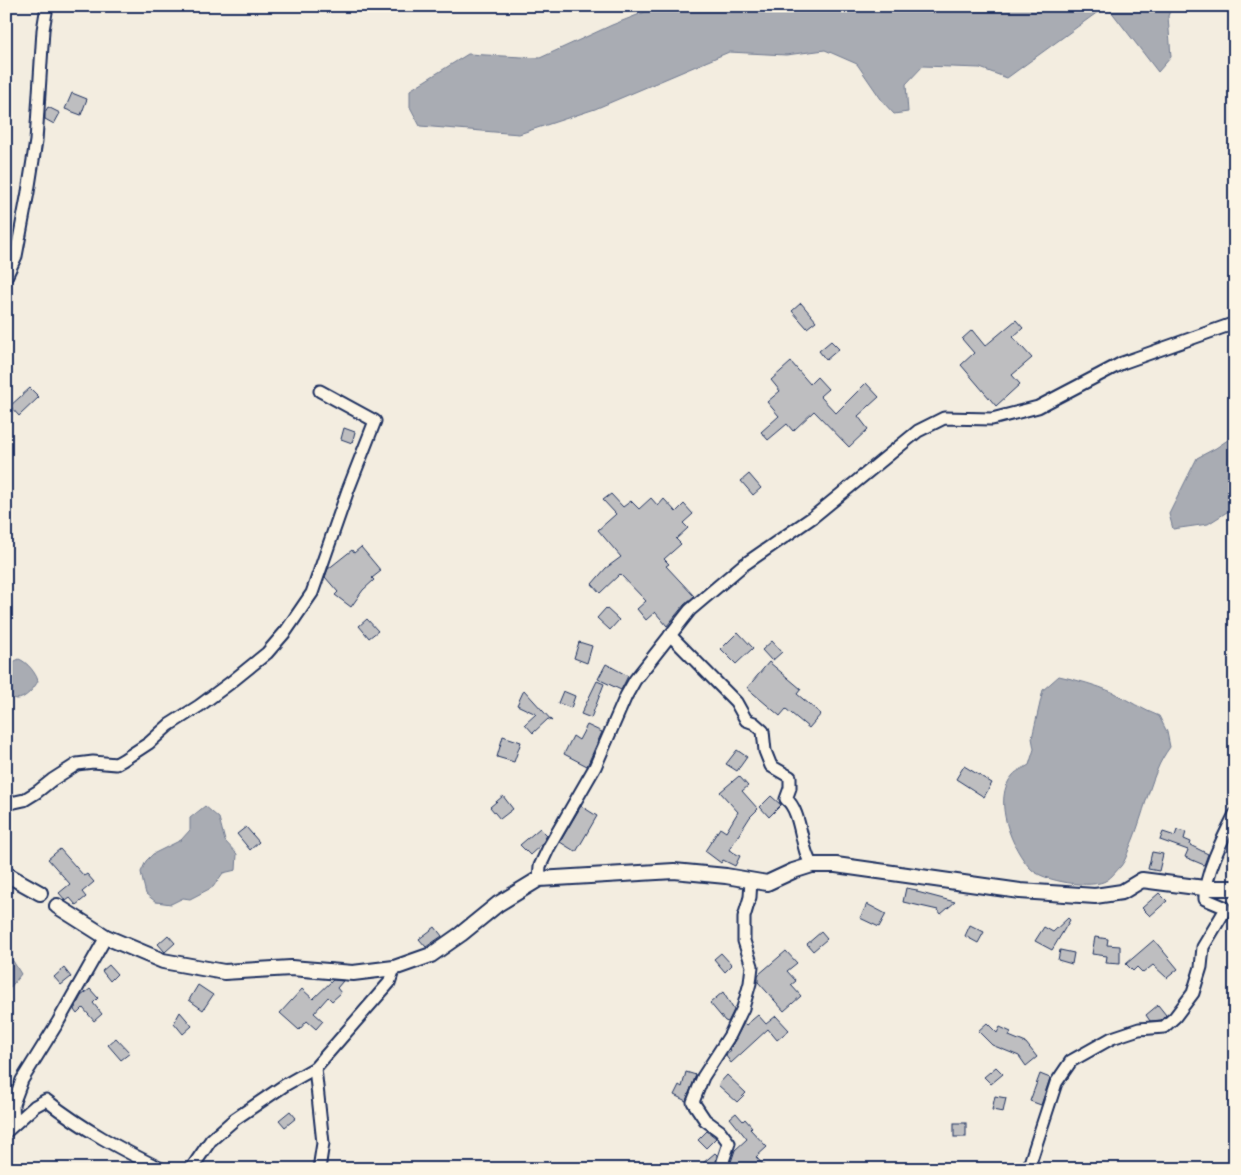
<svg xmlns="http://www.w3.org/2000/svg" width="1241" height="1175" font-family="Mynerve,sans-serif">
<rect width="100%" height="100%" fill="#f3ede0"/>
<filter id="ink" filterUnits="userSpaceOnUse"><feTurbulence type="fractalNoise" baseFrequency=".02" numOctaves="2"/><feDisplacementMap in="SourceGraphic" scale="10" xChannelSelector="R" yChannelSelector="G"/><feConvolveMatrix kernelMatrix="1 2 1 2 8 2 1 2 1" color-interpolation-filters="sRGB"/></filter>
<g filter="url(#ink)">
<g fill="#a9acb3" stroke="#707a91">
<polygon points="660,6 1106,6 1007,78 980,68 923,66 906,84 908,112 894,114 883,102 857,64 825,50 786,55 729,52 595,109 519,134 420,126 410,107 410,90 468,54 540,58 612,25"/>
<polygon points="1107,6 1172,6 1168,16 1171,57 1158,72"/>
<polygon points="1235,435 1235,507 1208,524 1173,529 1169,514 1197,458 1216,448"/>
<path d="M19,659C27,662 36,673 38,681C35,687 25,700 16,699C13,699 9,694 6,692V668L11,663Z"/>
<path d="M1059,676C1077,680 1096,685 1112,692C1128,700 1143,710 1159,716L1167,732L1170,747C1165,754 1160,762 1157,770C1146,796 1141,823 1129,849C1127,855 1125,861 1121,866C1117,870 1112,877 1107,880C1093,890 1042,881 1031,869C1012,850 991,798 1013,775C1016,771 1024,768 1029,765L1034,749L1032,738L1043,690Z"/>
<polygon points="205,806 219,818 225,841 237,854 236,870 223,873 213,887 190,899 183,898 171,904 156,902 146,894 143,882 141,872 146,861 153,854 181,840 190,830 190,818"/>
<polygon points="6,954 13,961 21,974 6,993"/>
</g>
<g fill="#bebec0" stroke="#1b2f5e">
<polygon points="72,93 87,99 81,115 65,109"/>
<polygon points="48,107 60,113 54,124 45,119 45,112"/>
<polygon points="801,303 816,321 807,328 792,311"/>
<polygon points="1016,320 1023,328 1013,337 1032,358 1012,375 1020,384 996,406 961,365 974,353 962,339 972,330 985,346"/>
<polygon points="831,341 839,349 826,360 819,351"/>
<polygon points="791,362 810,384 817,377 828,389 820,396 836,413 866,383 879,397 858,416 868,429 849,447 814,411 793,431 787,424 768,440 761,432 779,416 767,402 780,391 771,380"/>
<polygon points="30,388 39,397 19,416 10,406"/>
<polygon points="344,428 355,432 352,443 341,439"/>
<polygon points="749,474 761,488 753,495 741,481"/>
<polygon points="611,494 623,507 631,501 639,509 651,498 658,506 664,499 676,512 684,504 693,514 683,523 688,528 676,539 681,544 664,559 669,564 666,566 694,596 684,605 667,626 655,612 646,620 637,609 646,601 620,574 600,593 592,584 606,568 621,557 598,530 616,514 603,500"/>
<polygon points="361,547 381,571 372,578 374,580 363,590 351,607 335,595 338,592 325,577 328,569 352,550 354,553"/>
<polygon points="606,608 619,620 610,630 597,618"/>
<polygon points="367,619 378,631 369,638 359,626"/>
<polygon points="738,632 753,648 736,664 721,649"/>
<polygon points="772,641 782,652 772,661 762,650"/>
<polygon points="579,642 592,646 587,663 574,658"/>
<polygon points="769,662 801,689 797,694 821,714 809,728 786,709 780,716 747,688"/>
<polygon points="606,664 628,676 621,690 598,679"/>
<polygon points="597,681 604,684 591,718 581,714"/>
<polygon points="524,690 552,721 548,719 533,733 525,724 536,714 517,705"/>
<polygon points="563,691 575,696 571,708 558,703"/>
<polygon points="587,725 602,732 587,766 564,754 573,736 579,740"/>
<polygon points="503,736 521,742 514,762 497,757"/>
<polygon points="737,750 747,757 737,771 726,764"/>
<polygon points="964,766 992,783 984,797 956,779"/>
<polygon points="739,776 748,786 742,791 758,809 750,817 729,850 740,856 735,866 723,860 721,863 705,851 720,828 726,832 738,812 720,792"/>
<polygon points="503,796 513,809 500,819 490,807"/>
<polygon points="771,796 781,805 769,817 760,807"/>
<polygon points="581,806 597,816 576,852 560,842"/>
<polygon points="246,827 259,842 250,850 237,834"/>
<polygon points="540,828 547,835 542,844 530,855 520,845"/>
<polygon points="1177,830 1186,832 1184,839 1191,842 1190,845 1208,854 1204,865 1185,857 1188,850 1160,840 1163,832 1175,836"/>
<polygon points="60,849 84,876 87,874 94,882 82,892 86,897 76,905 70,898 66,901 59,893 70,884 48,859"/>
<polygon points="1152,852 1163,854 1159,871 1148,869"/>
<polygon points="906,888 917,890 917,892 955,902 941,914 938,910 903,902"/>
<polygon points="1159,893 1167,901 1150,916 1142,908"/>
<polygon points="867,904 886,914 879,927 860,918"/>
<polygon points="1068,918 1070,920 1052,950 1035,941 1044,927 1053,932"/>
<polygon points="970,925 984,932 978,943 965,936"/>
<polygon points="435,927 442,936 426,947 419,939"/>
<polygon points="821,932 827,939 813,951 807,944"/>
<polygon points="168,935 175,943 165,952 158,944"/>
<polygon points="1095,937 1108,939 1107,945 1120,946 1120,964 1106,963 1107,956 1092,954"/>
<polygon points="1154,940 1178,969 1167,978 1153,965 1143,973 1137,967 1133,971 1126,964"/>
<polygon points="1060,950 1074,953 1072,964 1058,960"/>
<polygon points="786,951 797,963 787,971 796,981 791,985 801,996 784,1011 758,982 758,975"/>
<polygon points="721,953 732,965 725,972 714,959"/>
<polygon points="109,965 117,974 110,981 102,971"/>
<polygon points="64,968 71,977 61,985 54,977"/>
<polygon points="333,980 343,981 337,988 341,993 332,1001 328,997 314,1013 323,1021 316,1029 307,1021 299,1030 280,1013 302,989 313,999"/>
<polygon points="198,985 213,995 203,1010 189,1000"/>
<polygon points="90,989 98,998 93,1003 102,1014 94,1021 83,1008 77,1014 74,1010 81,996"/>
<polygon points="723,992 734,1010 728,1022 725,1021 710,1003"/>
<polygon points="1158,1005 1166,1015 1161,1020 1150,1021 1146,1015"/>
<polygon points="180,1012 192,1026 183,1034 174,1023"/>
<polygon points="758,1015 766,1024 776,1016 789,1030 777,1040 768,1029 731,1063 726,1056 731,1050 730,1049 744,1023 746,1025"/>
<polygon points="987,1023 997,1033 1000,1027 1011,1032 1009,1036 1026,1043 1037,1057 1026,1066 1019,1056 992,1045 978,1031"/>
<polygon points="116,1038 130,1053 121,1060 108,1045"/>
<polygon points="996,1067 1003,1074 991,1084 984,1077"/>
<polygon points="686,1072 696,1075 686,1101 674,1095 679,1085 682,1087"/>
<polygon points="1040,1074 1050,1078 1041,1105 1030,1101"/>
<polygon points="727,1075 746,1093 737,1102 718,1085"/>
<polygon points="995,1096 1006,1098 1003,1112 992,1110"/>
<polygon points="290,1111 296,1118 285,1127 279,1120"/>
<polygon points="736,1113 743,1121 745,1119 752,1127 750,1129 767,1147 756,1157 767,1169 737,1169 731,1162 735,1150 747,1139 730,1118"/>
<rect x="954" y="1123" width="12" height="14"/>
<polygon points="707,1131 716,1138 706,1148 698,1140"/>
<polygon points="715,1153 717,1155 717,1165 712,1169 708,1169 703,1163"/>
</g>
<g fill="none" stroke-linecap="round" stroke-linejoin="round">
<defs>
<g id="minor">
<polyline points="6,277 16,256 28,192 36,141 43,30 47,6"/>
<path d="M670,635L736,702L746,720L754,723L763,731L765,751L771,766L790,777V788L786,799C802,811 800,849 812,865"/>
<polyline points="6,804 24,800 37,792 52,780 77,764 93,762 116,764 123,760 149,743 169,725 199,706 230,683 267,653 286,631 312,593 348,490 375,421 320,391"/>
<polyline points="539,879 540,866 549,847 595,767 626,696 635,680 690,610 742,566 813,517 918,431 944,418 992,419 1038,407 1122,363 1235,323"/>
<polyline points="315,1068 323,1143 319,1169"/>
<polyline points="14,1124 13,1104 22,1080 58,1022 106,937"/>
<path d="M6,1132L35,1106L46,1100C84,1130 119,1148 161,1169"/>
<polyline points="191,1169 211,1140 235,1119 285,1085 315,1068 389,983 394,968"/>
<polyline points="726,1169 723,1161 729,1143 720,1131 705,1120 693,1102 703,1077 730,1035 743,1008 750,983 752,966 744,941 744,917 750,897 751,880"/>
<path d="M1028,1169L1056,1083L1071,1061L1112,1038L1139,1029L1164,1027L1175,1017L1193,993L1201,967L1203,947L1224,912V907L1205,899C1204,875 1224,836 1235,814"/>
</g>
<g id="tertiary">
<polyline points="6,874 40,893"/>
<polyline points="57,906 106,937 163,961 224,972 291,968 353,973 394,968 431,955 461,934 498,904 539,879 674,871 726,876 767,883 793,871 812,865 836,865 1020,891 1095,896 1122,892 1142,880 1204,888 1235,888"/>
</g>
</defs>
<use href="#minor" stroke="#1b2f5e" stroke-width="15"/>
<use href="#tertiary" stroke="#1b2f5e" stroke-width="18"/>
<use href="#minor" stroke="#fcf5e5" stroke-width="11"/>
<use href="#tertiary" stroke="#fcf5e5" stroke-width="14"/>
</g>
</g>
<rect width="1241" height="1175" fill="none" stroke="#fcf5e5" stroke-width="25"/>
<rect x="12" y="12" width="1216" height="1150" fill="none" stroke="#1b2f5e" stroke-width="2" filter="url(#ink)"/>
</svg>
